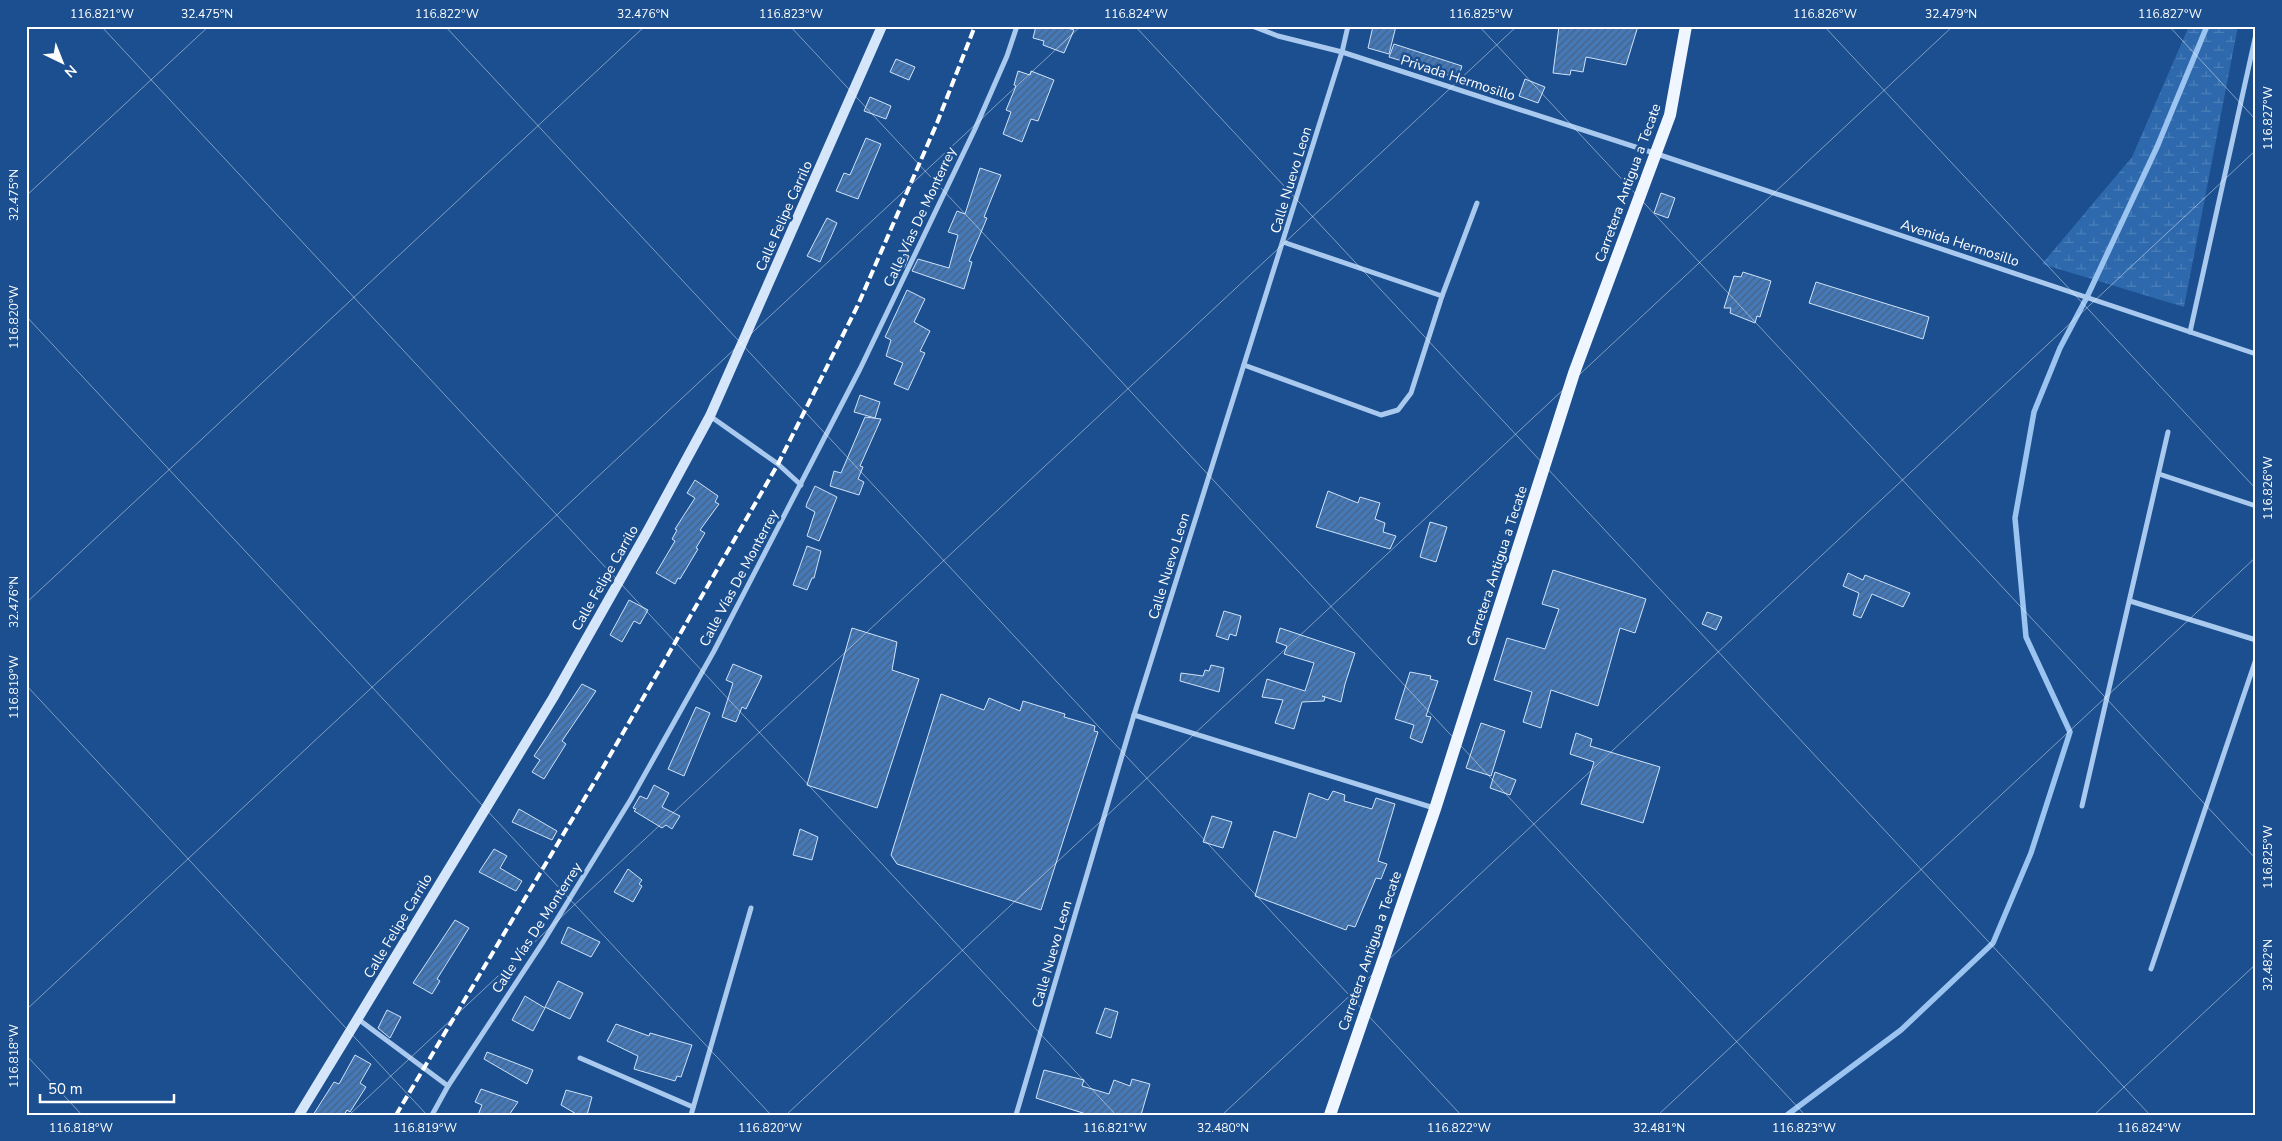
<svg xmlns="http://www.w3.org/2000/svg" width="2282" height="1141" font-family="'Nunito Sans',sans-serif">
<defs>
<pattern id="wetland-marsh" width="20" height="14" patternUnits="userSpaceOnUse" patternTransform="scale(1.25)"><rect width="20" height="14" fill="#2e69ad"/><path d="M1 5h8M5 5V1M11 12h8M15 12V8" fill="none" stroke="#4d80b9"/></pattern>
<pattern id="building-hatch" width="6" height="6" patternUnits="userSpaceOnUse" patternTransform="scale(1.25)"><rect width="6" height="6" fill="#4478b7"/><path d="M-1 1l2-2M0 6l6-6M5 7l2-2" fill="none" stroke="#486282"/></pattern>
</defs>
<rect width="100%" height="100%" fill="#1b4f8f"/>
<polygon fill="url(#wetland-marsh)" points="2189,26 2238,26 2184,307 2042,264 2132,157"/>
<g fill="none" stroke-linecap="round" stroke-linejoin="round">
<polyline stroke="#9cc4f0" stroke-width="5.5" points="1787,1115 1901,1030 1993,943 2031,853 2070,732 2026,637 2015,518 2034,412 2060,348 2087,297 2157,147 2207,26"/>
</g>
<g fill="url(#building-hatch)" stroke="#cfe3fa">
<polygon points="1036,26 1063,26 1074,30 1064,53 1043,45 1044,41 1033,38"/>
<polygon points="1373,26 1396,26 1389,54 1368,48"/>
<polygon points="1559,26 1638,26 1626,65 1586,57 1583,72 1571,70 1570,75 1553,73"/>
<polygon points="1394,44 1462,66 1458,78 1389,57"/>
<polygon points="896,59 915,67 909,80 890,72"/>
<polygon points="1018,71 1030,75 1031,71 1054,80 1038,121 1031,119 1022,142 1003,134 1011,112 1006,110 1016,86 1014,85"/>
<polygon points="1525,79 1545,87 1538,103 1519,96"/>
<polygon points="870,97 891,106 886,119 864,111"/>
<polygon points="866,138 881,144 858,199 836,191 844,173 850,175"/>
<polygon points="980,168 1001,175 984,217 987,218 969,261 972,262 964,289 912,271 918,259 949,268 958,235 948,232 957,211 965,214"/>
<polygon points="1661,193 1675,198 1668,218 1654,213"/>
<polygon points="827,218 837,223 820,262 807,256"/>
<polygon points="904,254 909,256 904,268 900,267"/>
<polygon points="1743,272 1771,281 1760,317 1757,316 1755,323 1730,313 1731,308 1724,308 1734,276 1741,277"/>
<polygon points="1816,282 1929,317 1923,339 1809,303"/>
<polygon points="907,290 925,299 914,322 930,331 920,351 925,353 908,390 894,384 903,363 886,356 891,340 885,337"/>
<polygon points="860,395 880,402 875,418 854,412"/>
<polygon points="865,417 881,419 860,466 863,467 858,479 864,482 859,495 830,486 834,471 841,473"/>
<polygon points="695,480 718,496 715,502 719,504 700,530 705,533 696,548 698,549 680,579 678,578 675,584 656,573 675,541 672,539 677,530 675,529 695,498 687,493"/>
<polygon points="815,486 837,497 819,541 807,536 815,512 806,507 807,503"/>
<polygon points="1328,491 1358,503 1360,497 1380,503 1375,519 1385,523 1383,532 1396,536 1390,549 1316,527"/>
<polygon points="1430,522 1447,527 1436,562 1420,557"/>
<polygon points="807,546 821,551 814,578 812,578 807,590 793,585"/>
<polygon points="1553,570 1646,599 1635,633 1620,628 1598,706 1551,690 1541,728 1523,722 1532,692 1494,680 1507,638 1545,649 1559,609 1542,604"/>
<polygon points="1848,573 1863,580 1865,575 1910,593 1903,607 1872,594 1861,618 1853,615 1859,593 1843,586"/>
<polygon points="629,600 648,610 640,624 634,621 622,642 610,635"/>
<polygon points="1224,611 1241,616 1236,636 1230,634 1228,640 1216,636"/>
<polygon points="1707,612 1722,617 1716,630 1702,624"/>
<polygon points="852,628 897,642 892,670 919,679 877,808 807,785"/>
<polygon points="1280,628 1355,653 1345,684 1341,702 1322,696 1325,697 1324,701 1302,702 1294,729 1275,723 1283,700 1262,697 1267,679 1305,691 1314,663 1284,654 1287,646 1276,642"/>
<polygon points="733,664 762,676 746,709 742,707 736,722 722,717 733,683 726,680"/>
<polygon points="1211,665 1224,668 1219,692 1180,681 1181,673 1203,676 1205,670 1209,671"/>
<polygon points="1410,672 1431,676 1430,679 1438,681 1426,716 1431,717 1422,743 1410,738 1414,725 1395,719"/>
<polygon points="582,684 596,691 562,741 566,744 544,779 532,772 540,760 534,756"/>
<polygon points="941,694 984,710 989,698 1020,711 1023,701 1065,714 1064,717 1095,726 1094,731 1098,732 1041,910 897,864 891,855"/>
<polygon points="696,707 710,713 684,776 668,769"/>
<polygon points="1481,723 1505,731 1491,776 1466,768"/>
<polygon points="1576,733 1592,739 1590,746 1660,767 1643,823 1581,804 1594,762 1570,754"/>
<polygon points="1495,772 1516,780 1510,795 1490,788"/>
<polygon points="654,785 669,793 662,807 680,816 672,829 666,825 662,828 634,811 636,809 633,808 640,796 647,799"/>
<polygon points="1333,791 1345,795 1344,801 1372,809 1376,798 1395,804 1378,861 1387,864 1381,879 1376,878 1355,927 1348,925 1346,930 1255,896 1274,831 1296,838 1309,793 1328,800"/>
<polygon points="519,809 557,831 552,840 512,822"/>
<polygon points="1212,816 1232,822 1223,848 1203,842"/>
<polygon points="800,829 818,837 812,860 793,855"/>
<polygon points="494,849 507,856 500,868 522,881 516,891 479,872"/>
<polygon points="628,869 642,880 639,884 642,886 633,902 614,892"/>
<polygon points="455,920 469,928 437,979 440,981 432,994 413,983"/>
<polygon points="568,927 600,942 591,957 561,943"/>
<polygon points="558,981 583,993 570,1019 545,1007"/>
<polygon points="525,996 545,1008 533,1031 512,1020"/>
<polygon points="1105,1008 1118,1012 1111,1038 1096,1033"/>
<polygon points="387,1010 401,1017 390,1038 378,1028"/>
<polygon points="616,1024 649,1036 650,1033 692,1045 681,1077 677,1076 675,1081 634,1069 638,1056 607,1041"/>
<polygon points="487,1052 533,1070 527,1084 484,1059"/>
<polygon points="355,1055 371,1064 360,1083 366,1087 350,1112 347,1110 344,1115 313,1115 334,1082 339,1084"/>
<polygon points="1044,1070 1084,1080 1082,1086 1109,1094 1114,1080 1130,1086 1132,1079 1150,1084 1141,1115 1089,1115 1036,1098"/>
<polygon points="481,1089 518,1102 509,1115 478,1115 482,1105 475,1102"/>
<polygon points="566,1090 592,1097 587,1115 578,1115 561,1105"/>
</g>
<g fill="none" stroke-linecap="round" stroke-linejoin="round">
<g stroke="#a9c9ee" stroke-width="5">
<polyline points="1252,26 1278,36 1342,52 1657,154 2256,354"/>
<polyline points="1283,242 1442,296"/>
<polyline points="2190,332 2256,34"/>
<polyline points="1244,365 1381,415 1398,410 1411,393 1442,296 1477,203"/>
<polyline points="710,416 778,464 801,485"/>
<polyline points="2159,474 2256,506"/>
<polyline points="2130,601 2256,640"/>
<polyline points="1134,715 1434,808"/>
<polyline points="2082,806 2168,432"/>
<polyline points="2151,969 2256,659"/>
<polyline points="358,1019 448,1086"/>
<polyline points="580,1058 693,1107"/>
<polyline points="432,1115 448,1086 543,942 631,799 714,651 860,369 975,129 1007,56 1017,26"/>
<polyline points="691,1115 751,908"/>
<polyline points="1016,1115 1134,715 1342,52 1348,26"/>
</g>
<polyline stroke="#d6e6fa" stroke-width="10" points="299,1115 553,698 647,532 710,416 882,26"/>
<polyline stroke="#f0f6ff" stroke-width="12" points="1330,1115 1435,809 1574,373 1670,115 1686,26"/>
<polyline stroke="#fff" stroke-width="4" stroke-dasharray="9 4" stroke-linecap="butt" points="396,1115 601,771 778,464 858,305 937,123 975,26"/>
</g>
<path fill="none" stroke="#fff" stroke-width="1" stroke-opacity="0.45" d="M101,26L1116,1115M445,26L1461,1115M790,26L1805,1115M1135,26L2150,1115M1479,26L2256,859M1824,26L2256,489M2169,26L2256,120M26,196L209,26M26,316L771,1115M26,603L645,26M26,685L427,1115M26,1010L1081,26M26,1055L82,1115M349,1115L1517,26M786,1115L1953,26M1222,1115L2256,150M1658,1115L2256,557M2094,1115L2256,964"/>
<g text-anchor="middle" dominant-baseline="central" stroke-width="5" stroke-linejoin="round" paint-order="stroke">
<g font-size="14" fill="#fff" stroke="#1b4f8f">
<text transform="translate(1458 78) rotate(18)">Privada Hermosillo</text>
<text transform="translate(1291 180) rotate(-73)">Calle Nuevo Leon</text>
<text transform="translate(1628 183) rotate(-70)">Carretera Antigua a Tecate</text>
<text transform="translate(784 216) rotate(-66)">Calle Felipe Carrilo</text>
<text transform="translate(920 217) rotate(-65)">Calle Vías De Monterrey</text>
<text transform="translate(1960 243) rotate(18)">Avenida Hermosillo</text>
<text transform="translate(1169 566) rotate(-73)">Calle Nuevo Leon</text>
<text transform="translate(1497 566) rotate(-72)">Carretera Antigua a Tecate</text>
<text transform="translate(605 578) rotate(-60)">Calle Felipe Carrilo</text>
<text transform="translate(739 578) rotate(-62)">Calle Vías De Monterrey</text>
<text transform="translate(398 926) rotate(-59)">Calle Felipe Carrilo</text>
<text transform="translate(537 928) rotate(-57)">Calle Vías De Monterrey</text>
<text transform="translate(1370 951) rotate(-71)">Carretera Antigua a Tecate</text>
<text transform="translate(1052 954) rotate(-74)">Calle Nuevo Leon</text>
</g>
</g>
<rect width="2282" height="1141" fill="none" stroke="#1b4f8f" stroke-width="55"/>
<g transform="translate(62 62) rotate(137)" stroke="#1b4f8f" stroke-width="4" paint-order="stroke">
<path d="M0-4L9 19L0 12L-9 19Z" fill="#ffffff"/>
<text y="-8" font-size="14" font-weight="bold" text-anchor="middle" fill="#ffffff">N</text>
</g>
<path d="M40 1094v8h134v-8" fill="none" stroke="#ffffff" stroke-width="2.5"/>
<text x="48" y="1094" font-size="15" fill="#ffffff" stroke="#1b4f8f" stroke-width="4" paint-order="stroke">50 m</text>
<rect x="28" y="28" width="2226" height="1086" fill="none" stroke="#fff" stroke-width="2"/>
<g font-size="12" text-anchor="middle" fill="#fff">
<text x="102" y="18">116.821°W</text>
<text x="207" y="18">32.475°N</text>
<text x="447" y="18">116.822°W</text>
<text x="643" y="18">32.476°N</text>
<text x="791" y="18">116.823°W</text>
<text x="1136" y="18">116.824°W</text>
<text x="1481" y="18">116.825°W</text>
<text x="1825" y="18">116.826°W</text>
<text x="1951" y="18">32.479°N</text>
<text x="2170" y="18">116.827°W</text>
<text transform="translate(2268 118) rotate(-90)" y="4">116.827°W</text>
<text transform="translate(14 195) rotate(-90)" y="4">32.475°N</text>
<text transform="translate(14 317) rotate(-90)" y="4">116.820°W</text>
<text transform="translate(2268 488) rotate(-90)" y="4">116.826°W</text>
<text transform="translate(14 602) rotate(-90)" y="4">32.476°N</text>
<text transform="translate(14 687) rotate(-90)" y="4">116.819°W</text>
<text transform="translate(2268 857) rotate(-90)" y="4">116.825°W</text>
<text transform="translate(2268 965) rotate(-90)" y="4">32.482°N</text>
<text transform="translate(14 1056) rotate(-90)" y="4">116.818°W</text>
<text x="81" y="1132">116.818°W</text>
<text x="425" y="1132">116.819°W</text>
<text x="770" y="1132">116.820°W</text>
<text x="1115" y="1132">116.821°W</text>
<text x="1223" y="1132">32.480°N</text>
<text x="1459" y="1132">116.822°W</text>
<text x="1659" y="1132">32.481°N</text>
<text x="1804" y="1132">116.823°W</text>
<text x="2149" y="1132">116.824°W</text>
</g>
</svg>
